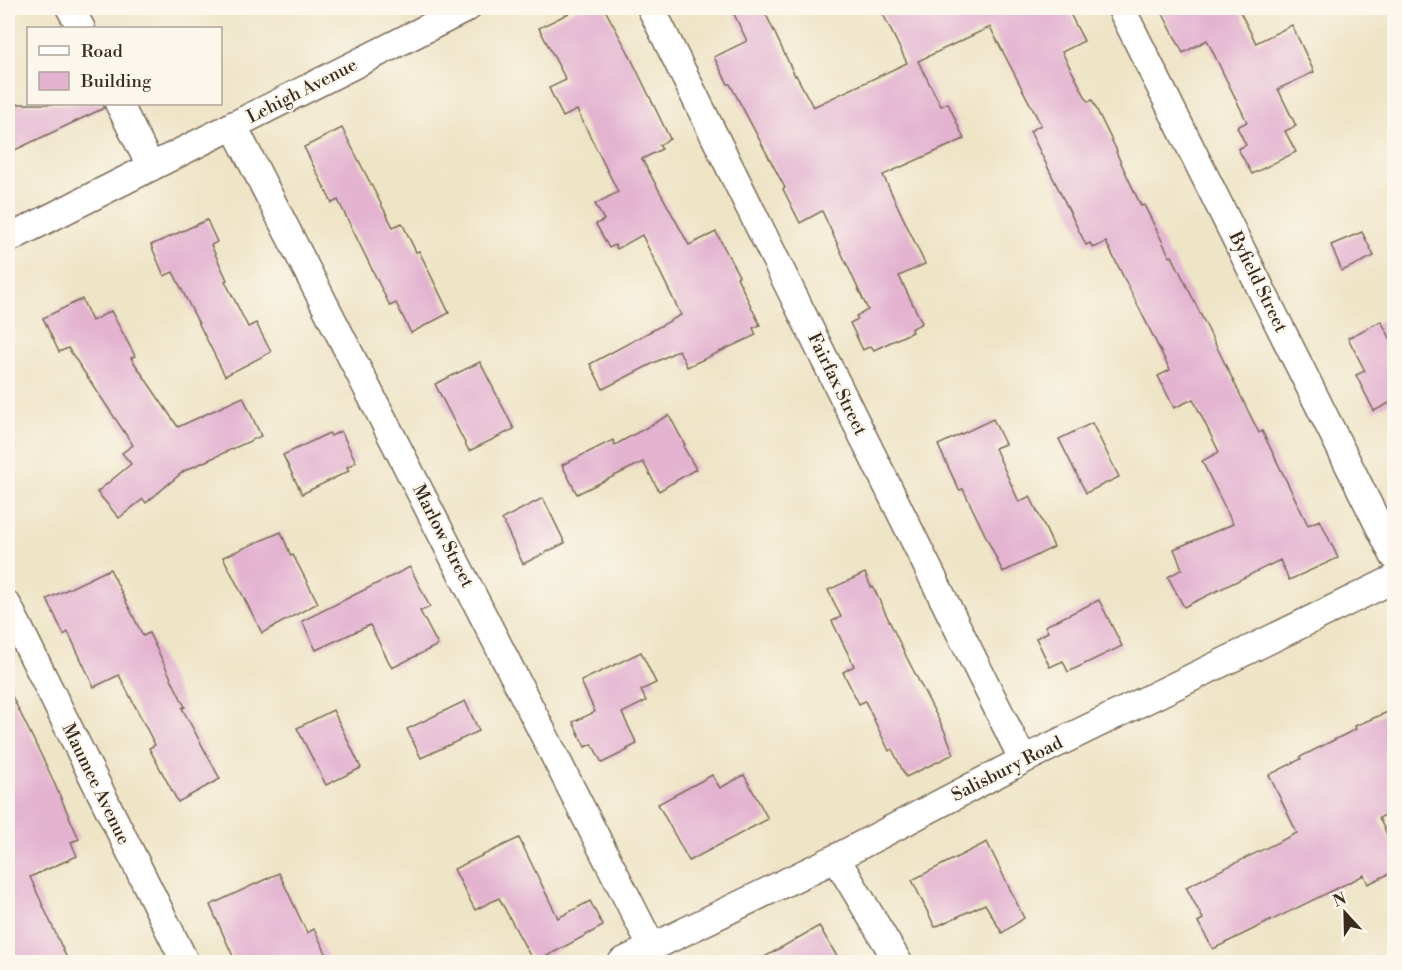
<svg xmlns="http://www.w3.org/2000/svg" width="1402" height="970" font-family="'Libre Bodoni',serif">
<rect width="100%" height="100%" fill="#fbf7ec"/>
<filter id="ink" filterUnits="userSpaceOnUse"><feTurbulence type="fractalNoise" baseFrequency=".0167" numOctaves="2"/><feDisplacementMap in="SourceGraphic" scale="12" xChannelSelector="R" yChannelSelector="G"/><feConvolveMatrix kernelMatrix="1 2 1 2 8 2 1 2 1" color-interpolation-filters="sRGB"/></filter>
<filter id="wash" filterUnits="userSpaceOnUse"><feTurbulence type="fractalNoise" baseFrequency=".008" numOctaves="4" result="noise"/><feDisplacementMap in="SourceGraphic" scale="24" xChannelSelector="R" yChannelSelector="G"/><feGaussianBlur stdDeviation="1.35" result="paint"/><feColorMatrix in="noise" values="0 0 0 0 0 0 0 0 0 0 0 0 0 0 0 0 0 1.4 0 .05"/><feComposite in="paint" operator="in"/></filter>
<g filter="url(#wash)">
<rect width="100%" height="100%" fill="#eee4c6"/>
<g id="blocks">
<g fill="#e3b3d0">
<polygon points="579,8 604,8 627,50 670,139 659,145 662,149 642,159 689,245 716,232 739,276 737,277 760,325 753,328 756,335 687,367 679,350 603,389 590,364 681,315 642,235 617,249 615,245 609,248 596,224 604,220 595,204 618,192 577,110 563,117 549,88 566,80 539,28"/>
<polygon points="731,8 763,8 795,76 796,75 813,107 907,63 880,8 1067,8 1084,41 1062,52 1088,102 1092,100 1117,151 1116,152 1141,206 1144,205 1170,257 1172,256 1259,433 1262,431 1308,525 1320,520 1338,558 1289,580 1280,560 1184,607 1168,577 1182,569 1174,549 1233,524 1202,461 1219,452 1193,399 1174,408 1158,376 1170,370 1106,242 1093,248 1090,243 1086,245 1030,131 1041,125 990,27 918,61 941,106 948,103 964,139 883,175 925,264 899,276 922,323 911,329 912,332 874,350 871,346 863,350 850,323 858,319 856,316 868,310 822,211 800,223 783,189 785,188 730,84 728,84 714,57 747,41"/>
<polygon points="1160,8 1238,8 1256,43 1292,25 1314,72 1278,89 1296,126 1285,131 1296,152 1252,174 1238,149 1246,145 1237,127 1247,122 1207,40 1183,53"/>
<polygon points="8,104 103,104 104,108 15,150 8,133"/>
<polygon points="342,128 393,227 402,223 416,252 419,251 449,313 411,333 396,303 390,306 338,200 332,203 304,147"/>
<polygon points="207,220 217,242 211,245 227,280 225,281 248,327 256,323 271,352 225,376 173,272 164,276 151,245"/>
<polygon points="1362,232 1374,256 1342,271 1331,245"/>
<polygon points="82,299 92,321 111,311 135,356 131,358 178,427 243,397 261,436 184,471 146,503 143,499 119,518 97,492 131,464 122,453 133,445 68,348 59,352 43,318"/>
<polygon points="1381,321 1395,347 1395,400 1374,411 1356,375 1365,371 1348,338"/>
<polygon points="480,362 514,429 469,451 435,384"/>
<polygon points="669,415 685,445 683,446 696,469 659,491 643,462 577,494 562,465 613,440 615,445"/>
<polygon points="993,419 1005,444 995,448 1019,502 1030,496 1054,547 1003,572 963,489 959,490 938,445"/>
<polygon points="1092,423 1119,477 1086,493 1059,439"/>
<polygon points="341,431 356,462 347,467 349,471 302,494 283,455 329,433 331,436"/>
<polygon points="543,498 565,543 523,564 502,519"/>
<polygon points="281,532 291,556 293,555 318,603 262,633 223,557"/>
<polygon points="410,567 430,607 420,611 438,645 392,668 370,625 316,650 302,621"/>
<polygon points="110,569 143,636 149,633 185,707 182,708 220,779 178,802 149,748 155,745 119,675 94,687 68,632 64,635 47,599"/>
<polygon points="865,573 871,587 873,587 907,658 945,732 954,754 906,777 892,749 889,751 865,701 859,704 843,672 854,666 832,621 841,617 828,590"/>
<polygon points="1099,600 1122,646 1068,672 1063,661 1050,667 1036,638 1048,632 1045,626"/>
<polygon points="641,652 656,683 641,690 646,701 622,713 637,744 627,749 628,750 602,763 592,744 585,747 573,722 595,712 581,681"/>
<polygon points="8,688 48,769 79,839 71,842 77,856 30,877 69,963 8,963"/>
<polygon points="465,701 479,731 421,758 407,729"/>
<polygon points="1395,709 1395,810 1379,818 1395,850 1395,871 1368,884 1364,875 1213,949 1198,922 1203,919 1186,887 1297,833 1269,775 1301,759 1300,757 1356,729 1355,726"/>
<polygon points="333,710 361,768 326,785 297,728"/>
<polygon points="712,775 720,788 744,775 768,819 689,861 658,804"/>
<polygon points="519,838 558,918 590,901 603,926 534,963 499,898 475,910 454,869"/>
<polygon points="987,842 1024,918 1002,933 985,904 935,927 912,880"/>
<polygon points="279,873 307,933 314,929 331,963 236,963 210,905"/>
<polygon points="819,926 841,963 754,963"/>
</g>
</g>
</g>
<g filter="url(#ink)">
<use href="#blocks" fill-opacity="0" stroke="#7a6b59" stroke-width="1.5"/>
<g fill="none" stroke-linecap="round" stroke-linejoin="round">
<defs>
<g id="minor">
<polyline points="70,8 81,28"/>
<polyline points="651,8 1023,760"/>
<polyline points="1121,8 1394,556"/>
<polyline points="119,104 151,167"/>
<polyline points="233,125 652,947"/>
<polyline points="8,239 467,8"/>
<polyline points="8,606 185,962"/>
<polyline points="836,858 898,962"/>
<polyline points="622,962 836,858 1023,760 1394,579"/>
</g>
</defs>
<use href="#minor" stroke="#7a6b59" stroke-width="30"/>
<use href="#minor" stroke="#fff" stroke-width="27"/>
</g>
</g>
<g text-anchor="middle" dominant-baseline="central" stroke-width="4.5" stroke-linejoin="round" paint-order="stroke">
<g font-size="18" fill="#3b2a1e" stroke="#fbf7ec">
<text transform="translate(302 91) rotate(-27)">Lehigh Avenue</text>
<text transform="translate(1258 282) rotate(64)">Byfield Street</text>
<text transform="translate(837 384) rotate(64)">Fairfax Street</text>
<text transform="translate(443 536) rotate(63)">Marlow Street</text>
<text transform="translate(1007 769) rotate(-27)">Salisbury Road</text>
<text transform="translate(96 784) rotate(64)">Maumee Avenue</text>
</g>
</g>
<rect width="1402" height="970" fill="none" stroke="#fbf7ec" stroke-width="30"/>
<rect x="27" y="27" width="195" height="78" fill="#fbf7ec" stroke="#aea59a" stroke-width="1.5"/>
<rect x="39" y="46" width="30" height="9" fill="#ffffff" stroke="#aea59a" stroke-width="1.5"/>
<text x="81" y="57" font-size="18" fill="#3b2a1e">Road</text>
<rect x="39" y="72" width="30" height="18" fill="#e3b3d0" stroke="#aea59a" stroke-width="1.5"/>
<text x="81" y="87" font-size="18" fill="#3b2a1e">Building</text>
<g transform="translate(1345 913) rotate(338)" stroke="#fbf7ec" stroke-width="4.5" paint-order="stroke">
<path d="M0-4.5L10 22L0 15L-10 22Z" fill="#3b2a1e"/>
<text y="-9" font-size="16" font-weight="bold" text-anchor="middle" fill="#3b2a1e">N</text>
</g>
</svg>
